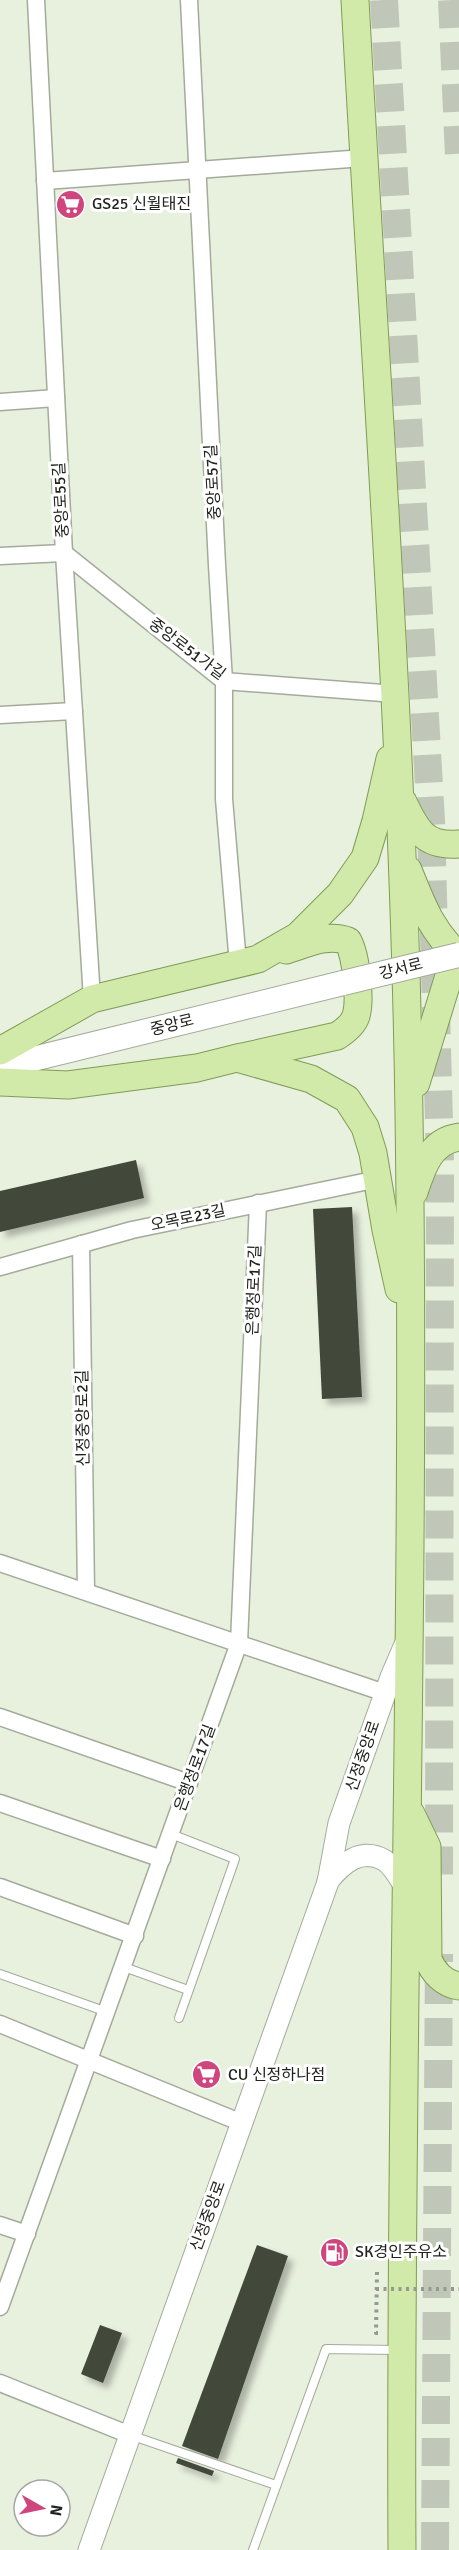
<svg xmlns="http://www.w3.org/2000/svg" width="459" height="2550" font-family="Signika,'Noto Sans KR',sans-serif">
<defs>
<filter id="shadow"><feDropShadow dx="5.5" dy="5.5" stdDeviation="3" flood-color="#0004"/></filter>
</defs>
<rect width="100%" height="100%" fill="#e8f0de"/>
<g fill="#43493b" filter="url(#shadow)">
<polygon points="136,1160 144,1198 0,1232 0,1191"/>
<polygon points="352,1207 362,1397 322,1399 313,1209"/>
<polygon points="257,2245 288,2256 218,2459 182,2446"/>
<polygon points="100,2325 122,2333 103,2383 81,2374"/>
<polygon points="178,2458 214,2471 212,2476 176,2463"/>
</g>
<g fill="none" stroke-linecap="round" stroke-linejoin="round">
<g stroke="#c0c7b8" stroke-width="28" stroke-dasharray="28 14" stroke-linecap="butt">
<polyline points="384,0 431,821 440,1161 439,1880"/>
<polyline points="452,0 459,156"/>
<polyline points="435,2550 439,1954"/>
</g>
<defs>
<g id="service">
<polyline points="171,1834 235,1859 179,2018"/>
<polyline points="124,1967 188,1990"/>
<polyline points="0,1974 107,2012"/>
<polyline points="130,2435 276,2485"/>
<polyline points="253,2550 326,2349 397,2350"/>
</g>
<g id="minor">
<polyline points="36,0 64,553 92,999"/>
<polyline points="189,0 217,565 224,681 224,799 238,964"/>
<polyline points="45,181 364,158"/>
<polyline points="0,402 56,398"/>
<polyline points="0,556 64,553 224,681 396,694"/>
<polyline points="0,715 74,711"/>
<polyline points="81,1244 86,1591"/>
<polyline points="0,1267 132,1230 378,1179"/>
<polyline points="0,1563 385,1693"/>
<polyline points="0,1717 189,1783"/>
<polyline points="0,1803 162,1859"/>
<polyline points="0,1887 135,1936"/>
<polyline points="0,2024 242,2123"/>
<polyline points="0,2225 27,2234"/>
<polyline points="0,2307 239,1643 258,1203"/>
<polyline points="0,2383 130,2435"/>
</g>
<g id="tertiary">
<path d="M328,1881C342,1864 360,1847 384,1860C394,1866 401,1881 407,1890"/>
<polyline points="89,2550 328,1882 339,1823 391,1677 407,1640"/>
</g>
<polyline id="secondary" points="0,1067 343,983"/>
<g id="primary">
<path d="M355,0C375,371 404,742 409,1114C416,1593 399,2071 402,2550"/>
<path d="M403,802C416,830 425,847 459,844"/>
<path d="M408,870C423,907 430,928 459,957"/>
<polyline points="0,1051 92,999 258,959 298,936 340,894 365,858 376,821 390,759"/>
<path d="M238,1058L337,1036C345,1031 353,1025 356,1016C361,999 356,956 348,941C328,933 306,944 286,950"/>
<polyline points="0,1082 68,1085 197,1068 237,1058 311,1079 347,1099 365,1127 373,1153 386,1230 399,1289"/>
<polyline points="416,1083 448,979 459,954"/>
<path d="M414,1192C422,1168 430,1141 459,1137"/>
<path d="M411,1814L427,1847L428,1959C433,1972 444,1984 459,1986"/>
</g>
</defs>
<use href="#service" stroke="#a4ab9b" stroke-width="10"/>
<use href="#minor" stroke="#a4ab9b" stroke-width="19"/>
<use href="#tertiary" stroke="#a4ab9b" stroke-width="23"/>
<use href="#secondary" stroke="#a4ab9b" stroke-width="26"/>
<use href="#primary" stroke="#7f9c55" stroke-width="29"/>
<polyline stroke="#949a8d" stroke-width="4" stroke-dasharray="3 4.5" stroke-linecap="butt" points="377,2272 376,2333 380,2333"/>
<use href="#service" stroke="#fff" stroke-width="8"/>
<use href="#minor" stroke="#fff" stroke-width="16"/>
<use href="#tertiary" stroke="#fff" stroke-width="21"/>
<use href="#secondary" stroke="#fff" stroke-width="24"/>
<use href="#primary" stroke="#d1eaaa" stroke-width="27"/>
<defs>
<polyline id="secondary-bridge" points="343,983 459,955"/>
</defs>
<use href="#secondary-bridge" stroke="#a4ab9b" stroke-width="26" stroke-linecap="butt"/>
<polyline stroke="#949a8d" stroke-width="4" stroke-dasharray="3 4.5" stroke-linecap="butt" points="376,2289 459,2289"/>
<use href="#secondary-bridge" stroke="#fff" stroke-width="24"/>
</g>
<defs>
<symbol id="supermarket-disc" viewBox="-11 -11 22 22"><circle r="9.5" fill="#cf457e" stroke="#fff"/><path d="M-6-5.5h2.5l.6 2H6L4.5 2H-2.5L-4.4-4H-6ZM-1.5 3.2a1.3 1.3 0 1 0 .1 0ZM3 3.2a1.3 1.3 0 1 0 .1 0Z" fill="#fff"/></symbol>
<symbol id="fuel-disc" viewBox="-11 -11 22 22"><circle r="9.5" fill="#cf457e" stroke="#fff"/><path d="M-5.5-6h7V0h2V4h1.3V-2.5L3-4.5l.8-.8L6-3V5H2.5V1h-1V6h-7ZM-4.2-4.7v3.2H.2V-4.7Z" fill="#fff"/></symbol>
</defs>
<g fill-rule="evenodd">
<use href="#supermarket-disc" x="54" y="188" width="33" height="33"/>
<use href="#supermarket-disc" x="190" y="2058" width="33" height="33"/>
<use href="#fuel-disc" x="318" y="2236" width="33" height="33"/>
</g>
<g text-anchor="middle" dominant-baseline="central" stroke-width="6" stroke-linejoin="round" paint-order="stroke">
<g font-size="16" fill="#21241e" stroke="#fff" text-anchor="start">
<text x="92" y="204">GS25 신월태진</text>
<text x="228" y="2075">CU 신정하나점</text>
<text x="355" y="2252">SK경인주유소</text>
</g>
<g font-size="16" fill="#21241e" stroke="#fff">
<text transform="translate(213 482) rotate(-93)">중앙로57길</text>
<text transform="translate(61 500) rotate(-93)">중앙로55길</text>
<text transform="translate(187 649) rotate(37)">중앙로51가길</text>
<text transform="translate(401 969) rotate(-14)">강서로</text>
<text transform="translate(172 1025) rotate(-14)">중앙로</text>
<text transform="translate(188 1218) rotate(-12)">오목로23길</text>
<text transform="translate(254 1290) rotate(-88)">은행정로17길</text>
<text transform="translate(83 1418) rotate(-91)">신정중앙로2길</text>
<text transform="translate(363 1756) rotate(-71)">신정중앙로</text>
<text transform="translate(195 1768) rotate(-70)">은행정로17길</text>
<text transform="translate(208 2216) rotate(-70)">신정중앙로</text>
</g>
</g>
<g transform="translate(42 2508) rotate(99)"><circle r="28" fill="#ffffff" stroke="#a6a7a5" stroke-width="1.5"/>
<path d="M0-4.5L10 22L0 15L-10 22Z" fill="#cf457e"/>
<text y="-9" font-size="16" font-weight="bold" text-anchor="middle" fill="#21241e">N</text>
</g>
</svg>
